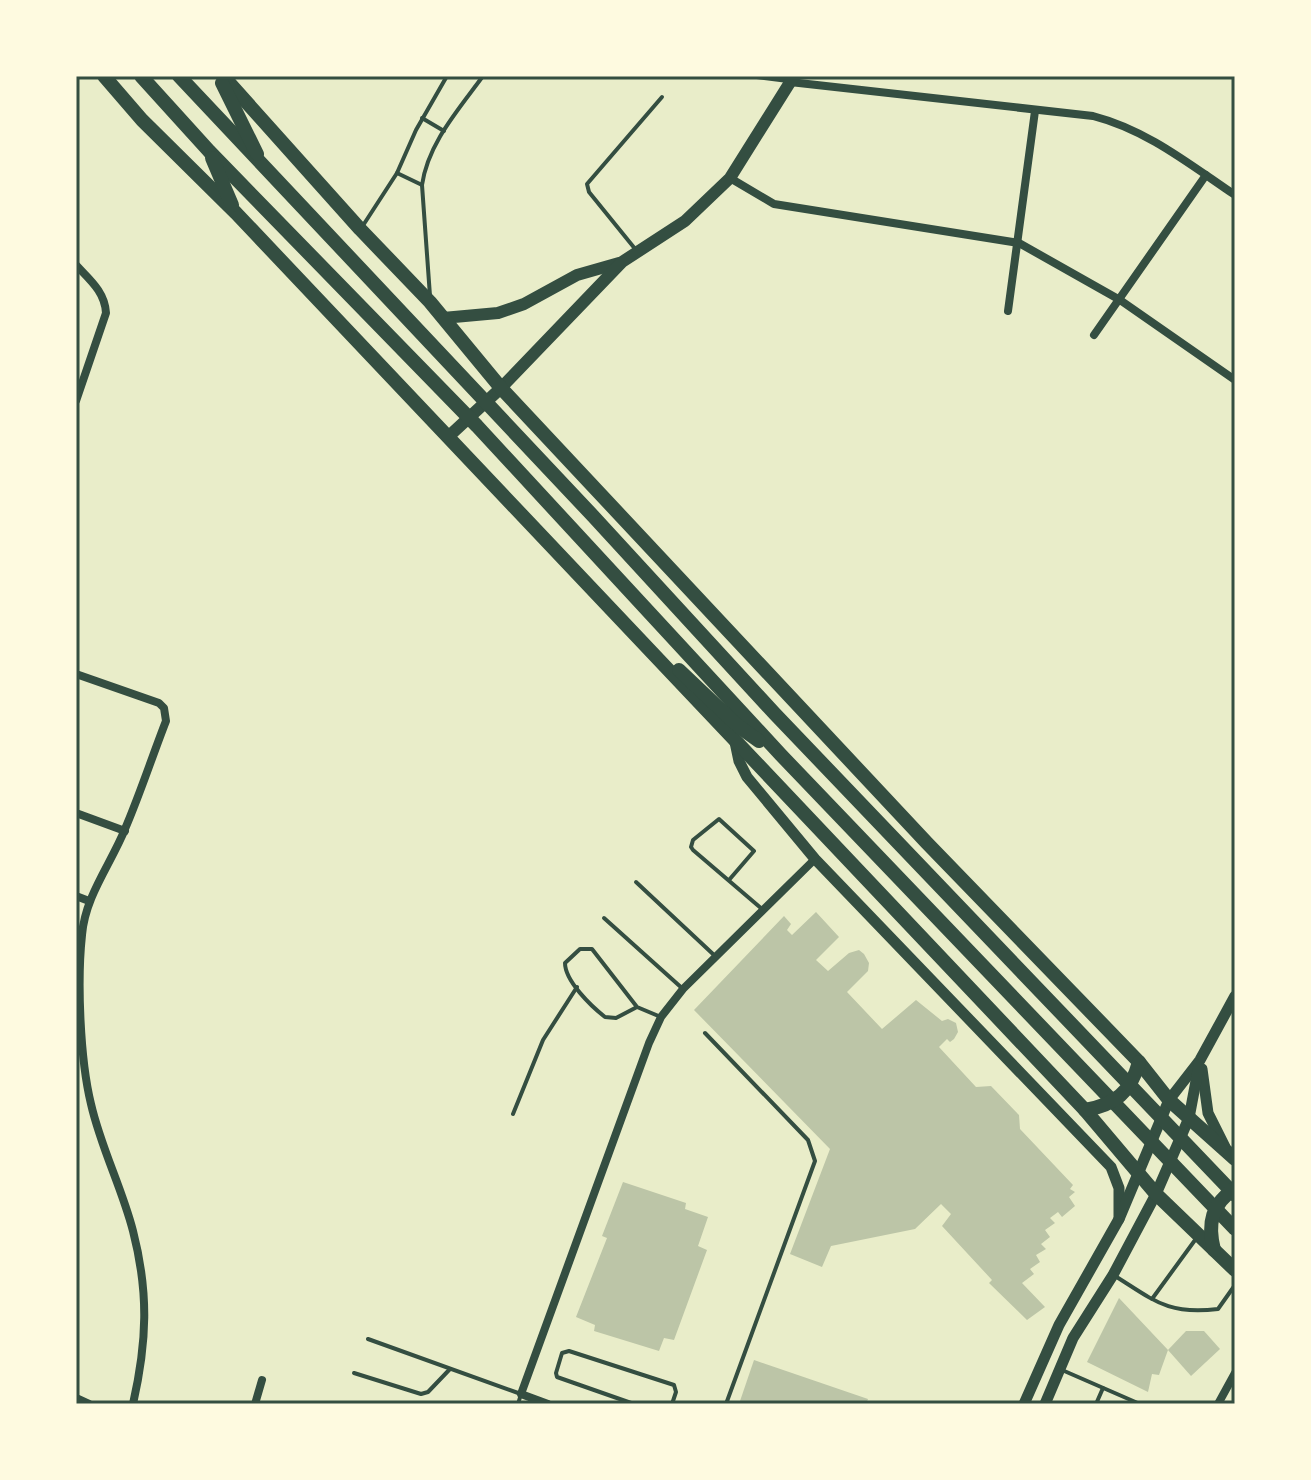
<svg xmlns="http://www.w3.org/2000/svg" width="1311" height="1480" font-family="'Alegreya Sans',sans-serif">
<rect width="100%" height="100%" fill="#e9edc9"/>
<g fill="#bcc5a7">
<polygon points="816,912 839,937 816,960 828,971 849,953 859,950 864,954 869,963 868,971 847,992 882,1029 916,1000 942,1021 948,1019 956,1023 958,1032 954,1039 950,1042 947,1039 939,1047 976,1087 991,1086 1019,1115 1020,1129 1073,1185 1070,1189 1075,1192 1069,1197 1075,1206 1062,1217 1058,1212 1050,1218 1055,1223 1045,1230 1050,1237 1041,1244 1046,1249 1036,1255 1040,1262 1030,1269 1034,1274 1022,1283 1045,1307 1027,1320 989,1283 992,1280 942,1226 951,1214 941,1204 915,1229 831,1246 822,1267 790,1254 830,1149 694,1010 784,916 791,924 787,930 792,935"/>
<polygon points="623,1182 686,1203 685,1209 708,1217 698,1246 707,1250 674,1340 664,1338 659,1351 594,1331 595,1325 576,1317 607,1238 602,1236"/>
<polygon points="1119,1298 1168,1350 1159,1375 1152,1374 1148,1392 1087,1362"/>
<polygon points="1186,1331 1204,1331 1220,1349 1191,1376 1168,1350"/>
<polygon points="754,1360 868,1399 866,1404 739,1404"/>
</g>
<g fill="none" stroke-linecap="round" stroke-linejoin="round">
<g stroke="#344e41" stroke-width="4">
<polyline points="749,76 788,81"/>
<polyline points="422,118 444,131"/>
<polyline points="397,173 422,185"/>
<polyline points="362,227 397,173 416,130 447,76"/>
<polyline points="636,250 589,192 587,184 662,97"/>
<path d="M430,296L422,185C428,143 459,109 483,76"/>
<polyline points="729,880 754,851 719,819 693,840 691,847 693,850 762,909"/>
<polyline points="636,882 714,955"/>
<polyline points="604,918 683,989"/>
<path d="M637,1007L616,1018L605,1017C591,1006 565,981 565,963L580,949H592L637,1007L661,1017"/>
<polyline points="705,1033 808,1140 815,1161 726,1404"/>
<polyline points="513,1114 543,1040 577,987"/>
<path d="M1115,1276C1155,1301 1168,1315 1218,1309L1235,1285"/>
<polyline points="1152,1299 1198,1236"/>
<polyline points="368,1339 521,1394 518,1404"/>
<polyline points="1062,1370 1140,1404"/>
<polyline points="354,1373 421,1394 428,1392 450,1369"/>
<polyline points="634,1404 557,1377 556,1373 562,1353 569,1351 674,1385 676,1392 672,1404"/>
<polyline points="1096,1404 1103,1388"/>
</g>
<g stroke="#344e41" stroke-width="8">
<path d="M790,82L1093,116C1147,130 1189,164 1235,195"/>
<polyline points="730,178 774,204 1019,243 1120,300 1235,380"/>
<path d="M76,265C90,280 105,292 106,313L76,401"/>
<polyline points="1008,311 1035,111"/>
<polyline points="1094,335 1206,175"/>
<path d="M76,674L159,703L164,708L166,721C152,757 140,794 125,829C111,864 85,896 82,935C77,981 80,1059 91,1104C101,1148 122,1188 133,1231C149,1293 147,1342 133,1404"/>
<polyline points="76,813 125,831"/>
<polyline points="76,896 89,901"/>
<polyline points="76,1398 89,1404"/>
<polyline points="255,1404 262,1380"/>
<polyline points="548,1404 521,1394 649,1043 661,1017 683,989 815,859"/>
<polyline points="1218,1404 1235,1373"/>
</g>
<g stroke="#344e41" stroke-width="11">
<polyline points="735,742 739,761 747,777 815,859 1111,1167 1119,1188 1119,1219"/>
<polyline points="1202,1069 1208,1113 1225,1147"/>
<polyline points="1024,1404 1059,1325 1119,1219 1169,1100 1200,1060 1235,996"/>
<polyline points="1045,1404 1073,1338 1113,1275 1156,1194 1189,1118 1199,1065"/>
</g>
<g stroke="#344e41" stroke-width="12">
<polyline points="443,318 498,313 524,304 577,275 619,263"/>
<polyline points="448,437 501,388 622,262 685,221 730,178 794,76"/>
</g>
<g stroke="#344e41" stroke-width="14">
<polyline points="104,76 142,120 236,213 1085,1110 1156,1194 1235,1270"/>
<polyline points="141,76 209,151 477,426 781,755 1235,1229"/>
<polyline points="179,76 593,516 775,714 1235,1195"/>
<polyline points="223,76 360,229 430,302 501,388 927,843 1139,1062 1169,1100 1235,1159"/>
<polyline points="222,83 257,154"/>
<polyline points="212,158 232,205"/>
<polyline points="679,670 738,726 759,741"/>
<path d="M1085,1110C1115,1105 1131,1092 1139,1062"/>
<path d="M1214,1250C1207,1223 1212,1204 1235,1188"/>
</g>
</g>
<rect width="1311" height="1480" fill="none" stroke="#fefae0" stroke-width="156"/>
<rect x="78" y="78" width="1155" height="1324" fill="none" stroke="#344e41" stroke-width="3"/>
</svg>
